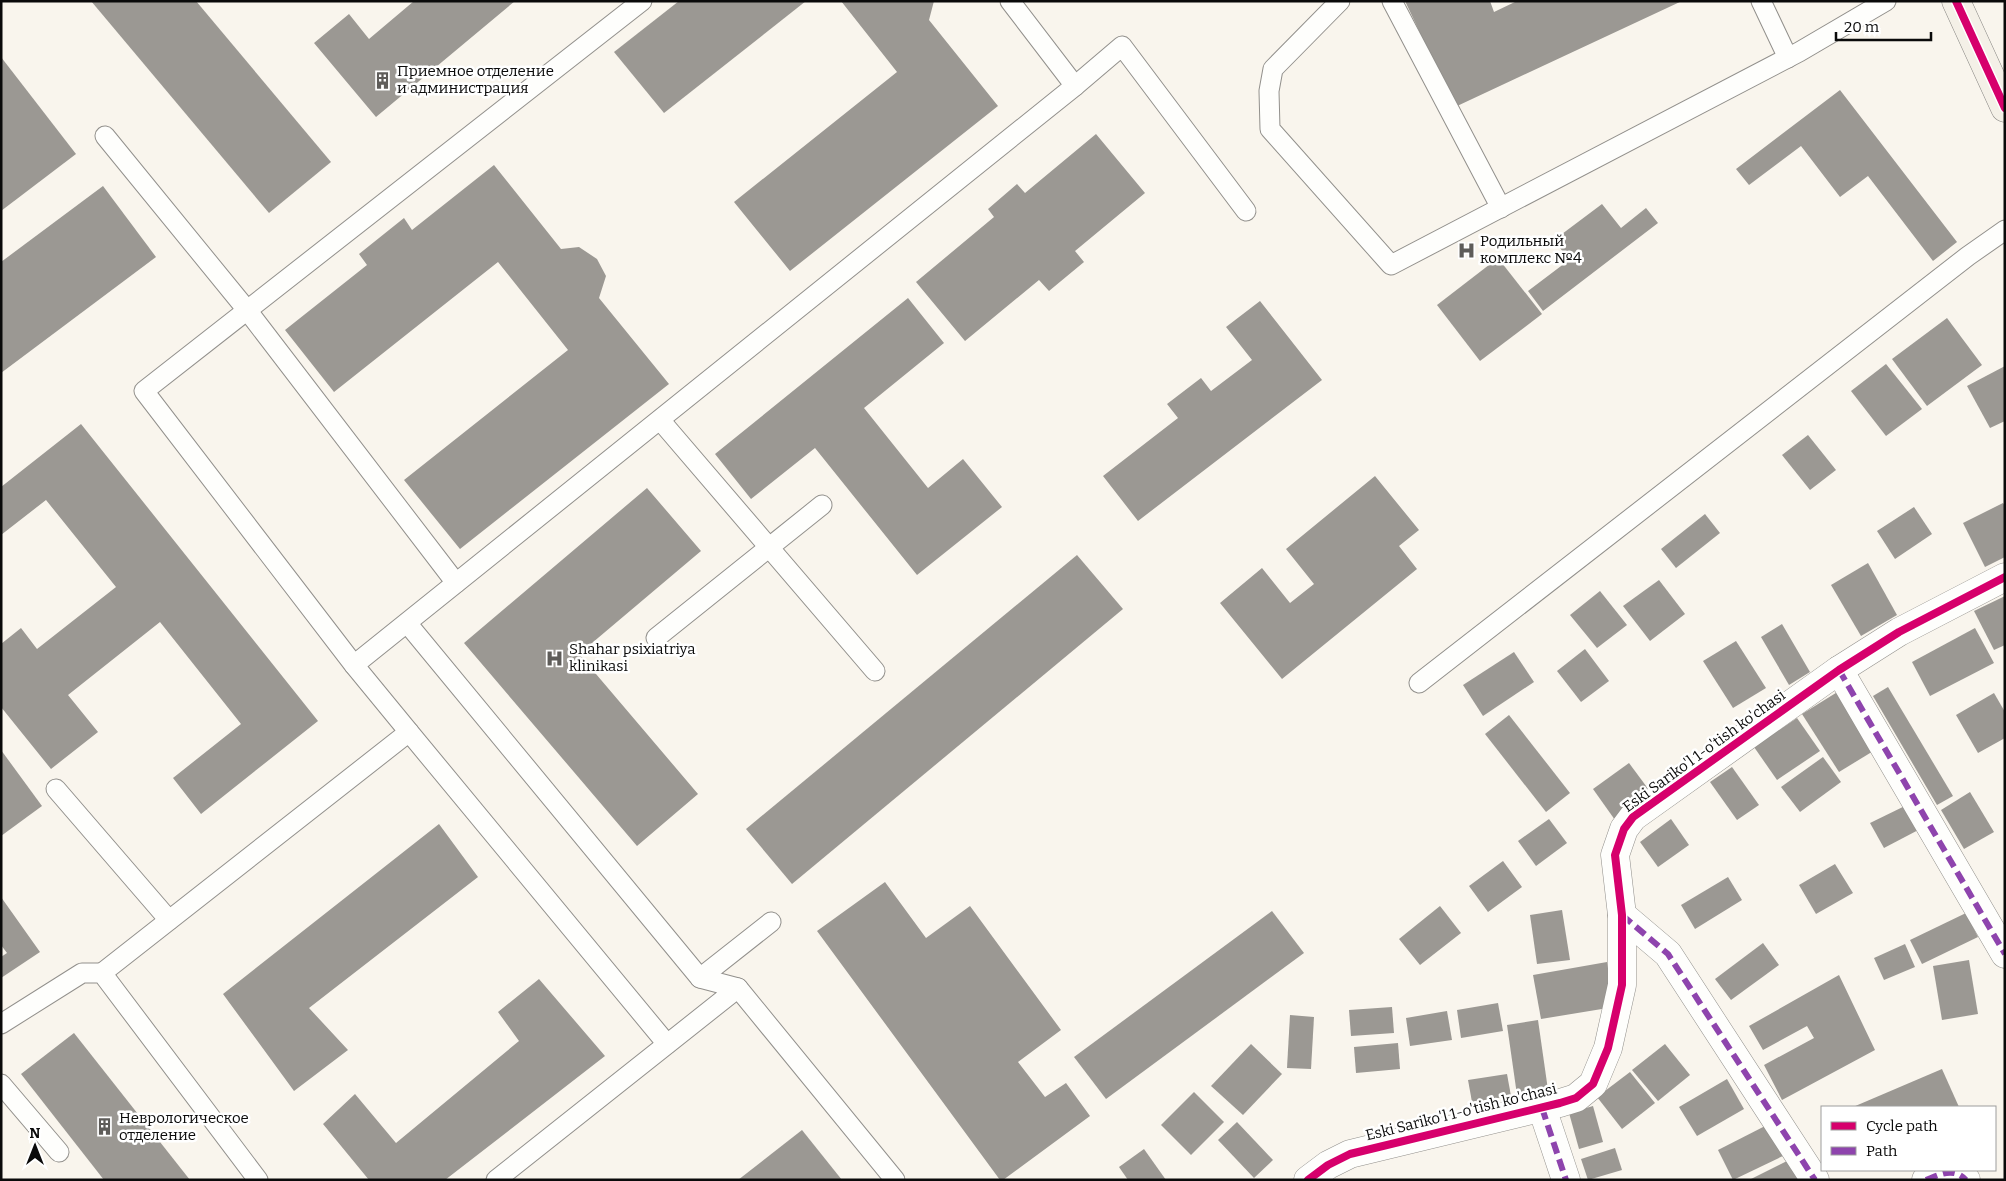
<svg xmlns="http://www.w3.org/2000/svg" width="2006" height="1181" font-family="Bitter,serif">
<rect width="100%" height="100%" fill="#f9f5ed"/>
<g fill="#9b9893">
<polygon points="91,1 196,1 331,162 269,213"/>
<polygon points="414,1 515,1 376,117 314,43 349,14 369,39"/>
<polygon points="679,1 806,1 664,113 614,52"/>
<polygon points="841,1 934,1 929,20 998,106 790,271 734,202 897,72"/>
<polygon points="1405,1 1490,1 1494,12 1517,1 1682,1 1455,107"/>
<polygon points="1,57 76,154 1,211"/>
<polygon points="1840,90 1957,242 1933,261 1868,176 1840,197 1801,146 1749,185 1736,169"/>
<polygon points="1096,134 1145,193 1075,251 1084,262 1049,291 1039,280 965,341 916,282 994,217 988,209 1017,184 1025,193"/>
<polygon points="494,165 561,249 579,247 597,259 606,276 599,298 669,384 460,549 404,480 568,350 498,262 334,392 285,330 367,265 359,254 404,218 412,230"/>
<polygon points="103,186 156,257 1,373 1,262"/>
<polygon points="1602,204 1621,228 1646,208 1658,223 1543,311 1528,291 1569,260 1554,240"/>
<polygon points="1498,258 1542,314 1480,361 1437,305"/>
<polygon points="908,298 944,343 864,408 928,488 963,459 1002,507 917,575 815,448 751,499 715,454"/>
<polygon points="1260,301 1322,380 1138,521 1103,476 1178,418 1167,404 1201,378 1211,391 1252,360 1226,327"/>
<polygon points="1947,318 1982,365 1927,406 1892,359"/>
<polygon points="1886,364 1922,409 1886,436 1851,391"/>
<polygon points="2005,366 2005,421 1990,428 1967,386"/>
<polygon points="81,424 318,721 201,814 173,778 241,724 160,622 68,695 98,732 51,769 1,707 1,644 21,628 37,649 116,587 46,500 1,535 1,487"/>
<polygon points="1808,435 1836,470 1810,490 1782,455"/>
<polygon points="1375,476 1419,530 1399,546 1417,569 1282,679 1220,603 1262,568 1290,603 1314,584 1286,549"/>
<polygon points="647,488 701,551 579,654 698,794 637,846 464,643"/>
<polygon points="2003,503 2005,506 2005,557 1985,567 1963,523"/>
<polygon points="1914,507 1932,534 1895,559 1877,531"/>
<polygon points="1705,514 1720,533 1676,568 1661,549"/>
<polygon points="1077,555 1123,609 792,884 746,829"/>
<polygon points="1868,563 1897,615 1861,636 1831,585"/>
<polygon points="1659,580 1685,614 1650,641 1623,606"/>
<polygon points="1600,591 1627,625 1597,648 1570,615"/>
<polygon points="2005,596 2005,645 1994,650 1974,611"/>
<polygon points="1782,624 1810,672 1789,685 1761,637"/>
<polygon points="1975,628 1994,663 1930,696 1912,662"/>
<polygon points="1736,641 1766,688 1733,708 1703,661"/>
<polygon points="1585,649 1609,681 1581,702 1557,671"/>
<polygon points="1514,652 1534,682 1483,716 1463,685"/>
<polygon points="1888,687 1953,796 1937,805 1873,696"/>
<polygon points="1839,691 1875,750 1839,772 1802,714"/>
<polygon points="1994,693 2005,712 2005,738 1978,753 1956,715"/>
<polygon points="1509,715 1570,793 1546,812 1485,734"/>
<polygon points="1797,718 1820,751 1777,780 1754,747"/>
<polygon points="1,750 42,806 1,836"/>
<polygon points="1823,757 1841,782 1800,812 1781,787"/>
<polygon points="1629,763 1652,794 1615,820 1593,789"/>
<polygon points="1732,767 1759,805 1737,820 1710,782"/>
<polygon points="1970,792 1994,832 1964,849 1941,810"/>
<polygon points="1911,803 1924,827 1884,848 1870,823"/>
<polygon points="1549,819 1567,843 1536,866 1518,841"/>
<polygon points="1671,819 1689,845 1658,867 1640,842"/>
<polygon points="439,824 478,877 309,1008 348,1050 294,1091 223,994"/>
<polygon points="1503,861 1522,887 1488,912 1469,886"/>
<polygon points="1835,864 1853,893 1816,914 1799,885"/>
<polygon points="1728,877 1742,900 1695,929 1681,905"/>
<polygon points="885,882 926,938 970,906 1061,1030 1018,1062 1045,1097 1066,1083 1090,1116 1003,1180 1000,1180 817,931"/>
<polygon points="1,897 40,952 1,978 1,957 7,953 1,945"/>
<polygon points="1440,906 1461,933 1420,965 1399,939"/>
<polygon points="1562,910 1570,960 1537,964 1530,915"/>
<polygon points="1272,911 1304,953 1106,1099 1074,1057"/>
<polygon points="1966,913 1978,937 1922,964 1910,940"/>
<polygon points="1763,943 1779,965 1731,1000 1715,979"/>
<polygon points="1905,944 1915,967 1884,980 1874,958"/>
<polygon points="1969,960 1978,1014 1942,1020 1933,966"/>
<polygon points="1607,962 1614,1007 1541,1019 1533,975"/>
<polygon points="1839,975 1875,1050 1782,1100 1764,1065 1814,1038 1807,1026 1763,1050 1749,1026"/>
<polygon points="539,979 605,1056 445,1180 369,1180 323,1124 355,1094 396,1143 519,1041 498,1012"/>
<polygon points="1498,1003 1503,1031 1461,1038 1457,1010"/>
<polygon points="1392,1007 1394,1033 1351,1036 1349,1010"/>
<polygon points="1447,1011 1452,1040 1410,1046 1406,1018"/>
<polygon points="1290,1015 1314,1017 1311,1069 1287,1068"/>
<polygon points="1538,1020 1548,1090 1517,1095 1507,1025"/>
<polygon points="74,1033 190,1180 104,1180 21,1074"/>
<polygon points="1398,1043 1400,1069 1356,1073 1354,1047"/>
<polygon points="1251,1044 1282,1074 1243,1115 1211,1086"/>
<polygon points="1665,1044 1690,1075 1658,1101 1632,1070"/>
<polygon points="1942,1069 1959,1107 1853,1107"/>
<polygon points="1630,1072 1655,1103 1622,1129 1597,1097"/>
<polygon points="1507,1074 1511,1096 1472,1102 1468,1080"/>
<polygon points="1727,1079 1744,1109 1697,1136 1679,1107"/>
<polygon points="1194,1092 1224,1122 1191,1155 1161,1125"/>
<polygon points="1593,1106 1603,1142 1579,1149 1569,1113"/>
<polygon points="1237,1122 1273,1160 1254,1178 1218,1140"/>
<polygon points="1769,1124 1785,1155 1733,1180 1718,1150"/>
<polygon points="802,1130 842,1180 738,1180"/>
<polygon points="1615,1148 1622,1170 1588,1180 1581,1159"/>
<polygon points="1144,1149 1166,1180 1128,1180 1119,1167"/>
<polygon points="1789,1160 1799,1180 1749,1180"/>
</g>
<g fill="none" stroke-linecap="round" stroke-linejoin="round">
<defs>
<g id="lane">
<polyline points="642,1 144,391 354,665 1075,86 1010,1"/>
<polyline points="1340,1 1273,69 1269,91 1270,129 1391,265 1799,52 1886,1"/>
<polyline points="1392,1 1501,208"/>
<polyline points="1761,1 1788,58"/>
<polyline points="1075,86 1122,46 1246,211"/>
<polyline points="105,136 247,310 456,583"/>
<polyline points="660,420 875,671"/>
<polyline points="407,623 700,978 738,988 496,1180"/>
<polyline points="656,638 822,505"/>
<polyline points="354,665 409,732"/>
<polyline points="1419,683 1968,256 2005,230"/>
<polyline points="56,789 169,920"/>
<polyline points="102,973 409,732 667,1044"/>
<polyline points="700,978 771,922"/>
<polyline points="738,988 895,1180"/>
<polyline points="1,1024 82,973 102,973 258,1180"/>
<polyline points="1,1084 59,1152"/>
</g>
<g id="street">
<polyline points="1839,670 2005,954"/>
<polyline points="1622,915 1668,954 1815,1180"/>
<polyline points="1542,1108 1566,1180"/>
<polyline points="1308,1180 1328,1165 1350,1154 1560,1103 1576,1098 1593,1084 1608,1048 1622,985 1622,915 1615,855 1624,829 1633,817 1839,670 1899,632 2005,577"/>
<path d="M1926,1180C1941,1174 1953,1167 1966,1180"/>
</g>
<polyline id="secondary" points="1956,1 2005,108"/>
</defs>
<use href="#lane" stroke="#92908c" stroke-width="21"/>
<use href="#street" stroke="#92908c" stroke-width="29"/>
<use href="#secondary" stroke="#888683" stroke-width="29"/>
<use href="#lane" stroke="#fefefc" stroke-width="19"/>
<use href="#street" stroke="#fefefc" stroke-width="28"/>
<use href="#secondary" stroke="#f4f0e7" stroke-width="28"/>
<g stroke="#8e44ad" stroke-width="6" stroke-dasharray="12 6" stroke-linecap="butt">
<polyline points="1839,670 2005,954"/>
<polyline points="1622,915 1668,954 1815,1180"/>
<polyline points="1542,1108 1566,1180"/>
<path d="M1926,1180C1941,1174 1953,1167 1966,1180"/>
</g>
<defs>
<g id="cycleway">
<polyline points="1956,1 2005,108"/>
<polyline points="1308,1180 1328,1165 1350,1154 1560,1103 1576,1098 1593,1084 1608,1048 1622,985 1622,915 1615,855 1624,829 1633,817 1839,670 1899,632 2005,577"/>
</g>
</defs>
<use href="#cycleway" stroke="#fff" stroke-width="11"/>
<use href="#cycleway" stroke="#d6006c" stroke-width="8"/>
</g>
<defs>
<symbol id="building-bare" viewBox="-9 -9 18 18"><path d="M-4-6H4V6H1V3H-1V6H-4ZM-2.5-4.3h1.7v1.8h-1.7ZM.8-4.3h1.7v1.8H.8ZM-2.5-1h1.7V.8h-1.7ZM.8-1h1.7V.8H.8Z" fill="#5e5c59" stroke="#fff" stroke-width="2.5" paint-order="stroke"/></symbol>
<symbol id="hospital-bare" viewBox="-9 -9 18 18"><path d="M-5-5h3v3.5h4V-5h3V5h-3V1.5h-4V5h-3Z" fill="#5e5c59" stroke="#fff" stroke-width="2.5" paint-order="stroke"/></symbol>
</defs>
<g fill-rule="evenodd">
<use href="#building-bare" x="370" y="68" width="25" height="25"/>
<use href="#hospital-bare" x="1454" y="238" width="25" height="25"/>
<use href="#hospital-bare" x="542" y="646" width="25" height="25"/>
<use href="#building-bare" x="92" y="1114" width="25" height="25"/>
</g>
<g text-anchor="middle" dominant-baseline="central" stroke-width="5" stroke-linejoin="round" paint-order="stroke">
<g font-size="15" fill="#0a0a0a" stroke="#fff" text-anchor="start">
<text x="397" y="71">Приемное отделение<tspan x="397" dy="17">и администрация</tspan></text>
<text x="1480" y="241">Родильный<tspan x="1480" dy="17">комплекс №4</tspan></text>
<text x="569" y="649">Shahar psixiatriya<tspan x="569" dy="17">klinikasi</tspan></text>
<text x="119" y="1118">Неврологическое<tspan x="119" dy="17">отделение</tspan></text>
</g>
<g font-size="15" fill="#0a0a0a" stroke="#fff">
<text transform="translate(1704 751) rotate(-36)">Eski Sariko'l 1-o'tish ko'chasi</text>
<text transform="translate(1461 1112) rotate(-14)">Eski Sariko'l 1-o'tish ko'chasi</text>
</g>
</g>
<rect width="2006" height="1181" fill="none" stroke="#0a0a0a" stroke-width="5"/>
<rect x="1821" y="1106" width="175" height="65" fill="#ffffff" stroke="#9d9d9d"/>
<rect x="1831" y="1122" width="25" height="8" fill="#d6006c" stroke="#9d9d9d"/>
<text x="1866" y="1131" font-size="15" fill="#0a0a0a">Cycle path</text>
<rect x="1831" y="1147" width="25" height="8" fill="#8e44ad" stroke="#9d9d9d"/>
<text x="1866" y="1156" font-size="15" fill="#0a0a0a">Path</text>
<g transform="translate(35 1146)" stroke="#ffffff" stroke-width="4" paint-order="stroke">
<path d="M0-4L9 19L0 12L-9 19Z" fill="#0a0a0a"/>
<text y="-8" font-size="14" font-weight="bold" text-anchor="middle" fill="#0a0a0a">N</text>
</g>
<path d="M1836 32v8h95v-8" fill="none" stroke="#0a0a0a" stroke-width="2.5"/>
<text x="1844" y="32" font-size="15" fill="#0a0a0a" stroke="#ffffff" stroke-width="4" paint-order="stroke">20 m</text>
</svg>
